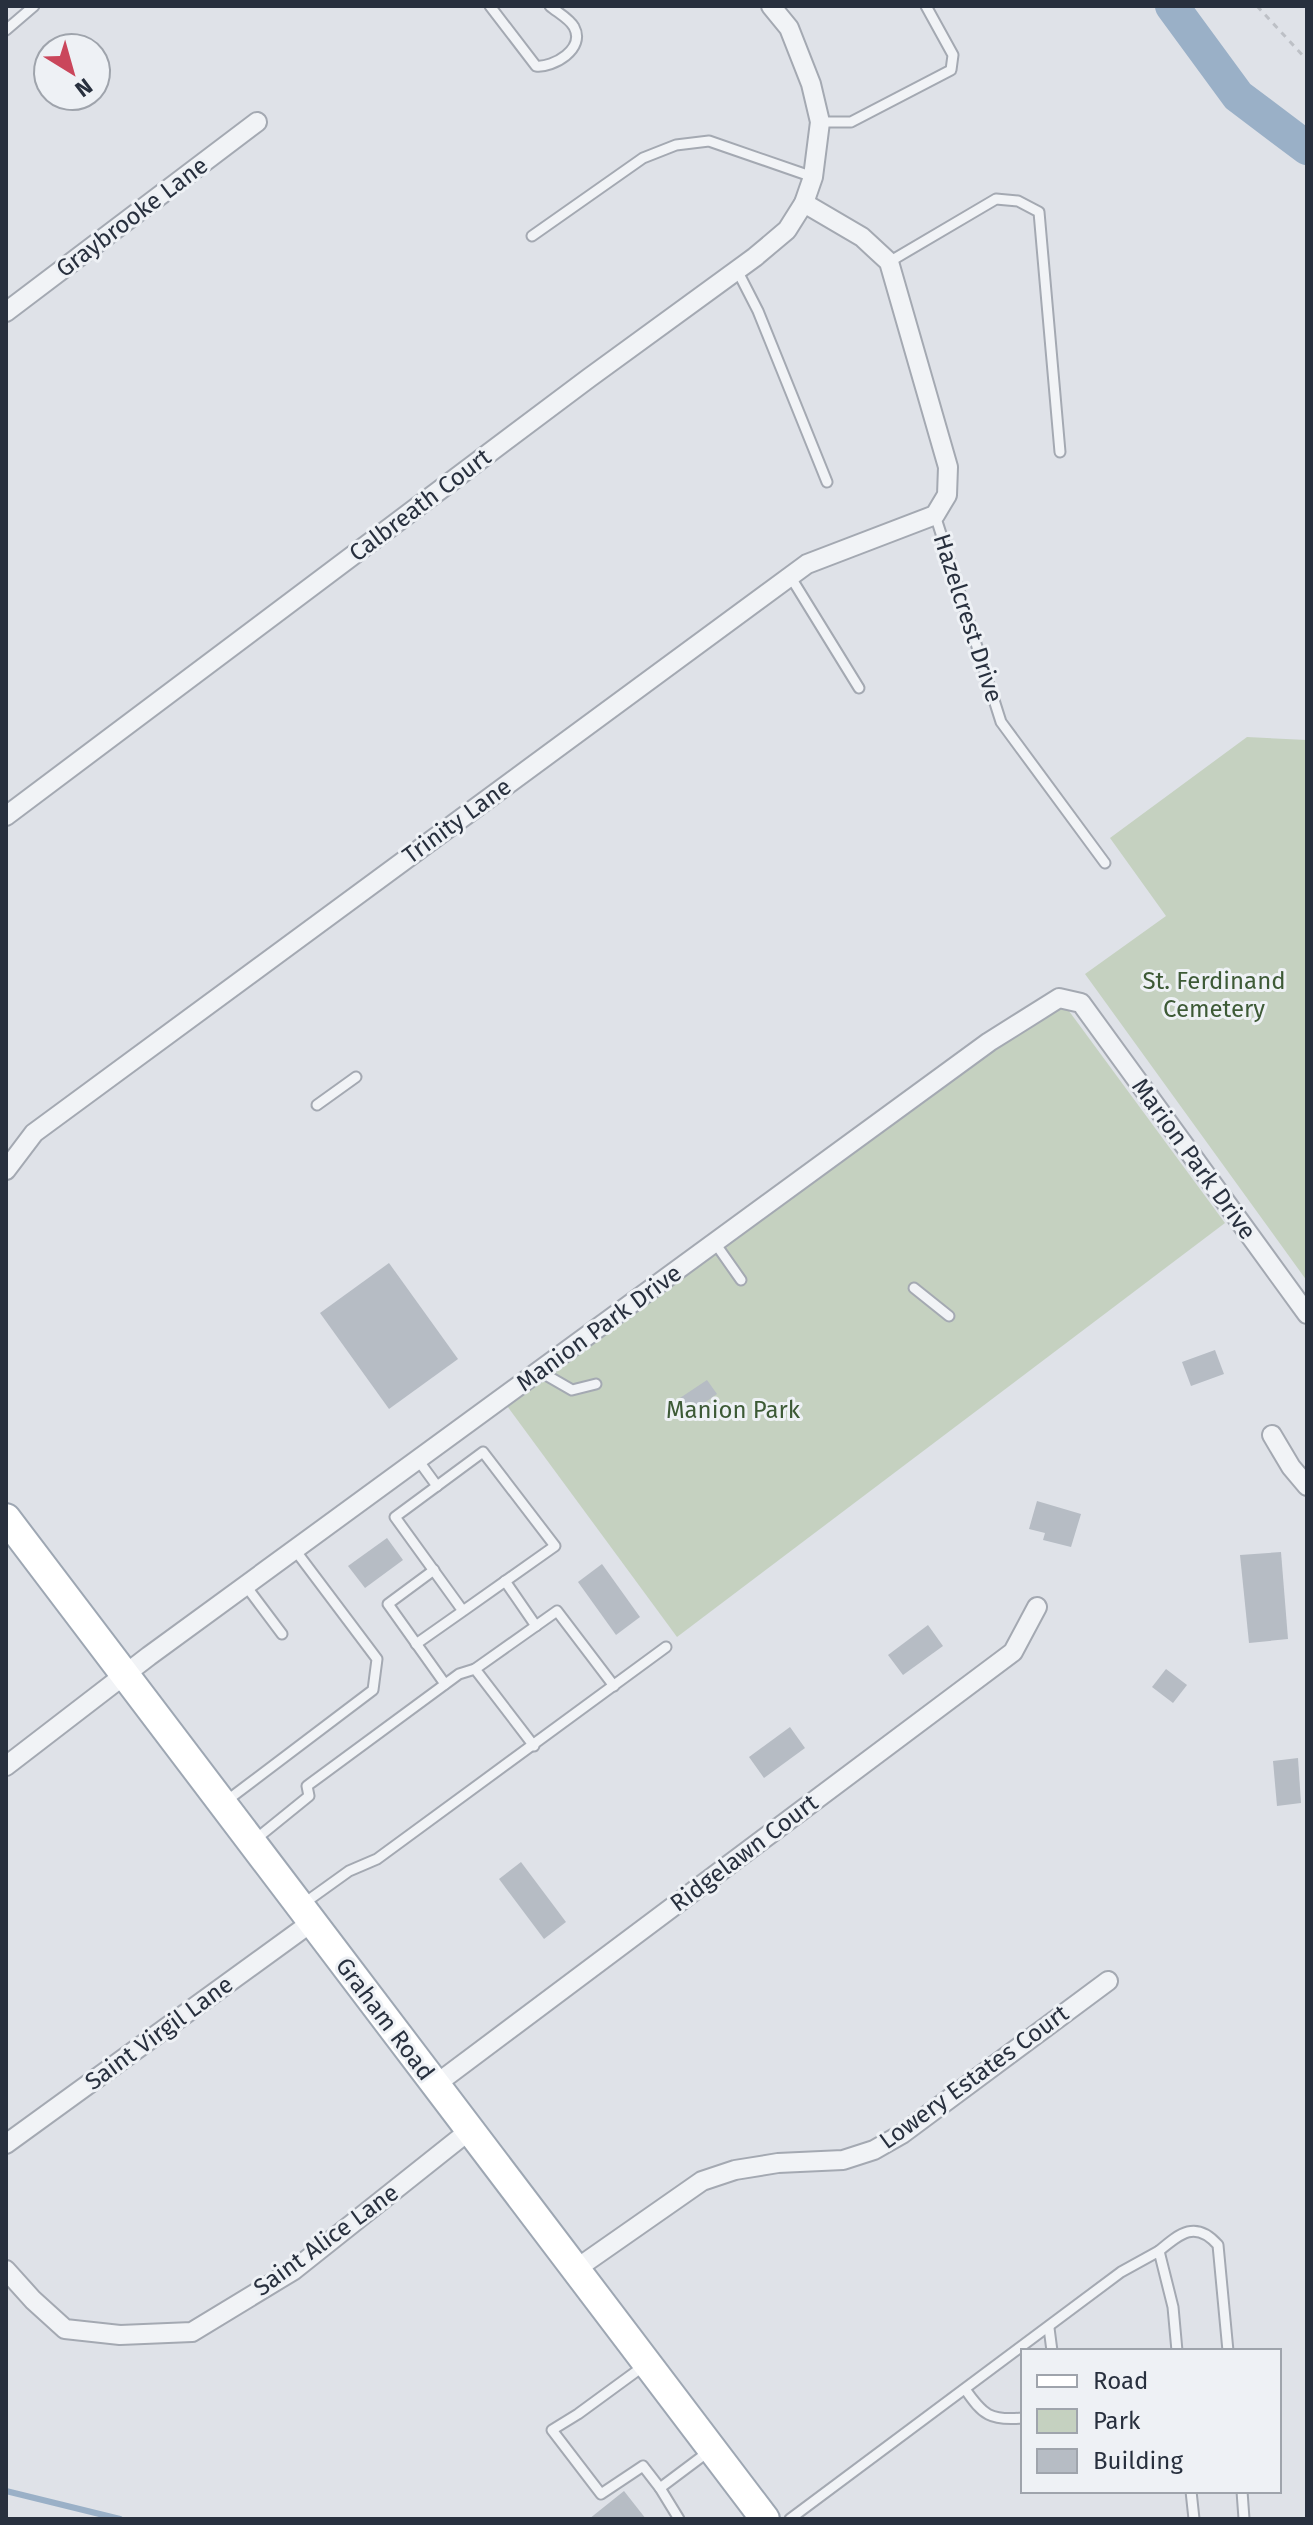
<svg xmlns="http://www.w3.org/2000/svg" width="1313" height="2525" font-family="'Fira Sans',sans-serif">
<rect width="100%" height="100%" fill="#dfe2e8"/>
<g fill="#c5d1c0">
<polygon points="1247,737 1307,740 1307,1281 1085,974 1166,916 1110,838"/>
<polygon points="1055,992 1225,1223 677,1637 502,1399"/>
</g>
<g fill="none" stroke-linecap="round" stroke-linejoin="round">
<polyline stroke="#9ab0c7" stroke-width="6" points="6,2491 120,2519"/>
<polyline stroke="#9ab0c7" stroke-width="34" points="1172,6 1238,96 1307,148"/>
</g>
<g fill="#b6bcc4">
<polygon points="389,1263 458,1359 389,1409 320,1313"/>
<polygon points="1215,1350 1224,1374 1191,1386 1182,1362"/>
<polygon points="707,1380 717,1394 687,1415 677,1400"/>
<polygon points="1037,1501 1081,1514 1071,1547 1043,1540 1045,1533 1029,1529"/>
<polygon points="387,1538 403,1560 365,1588 348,1566"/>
<polygon points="1281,1552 1288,1639 1249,1643 1240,1555"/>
<polygon points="602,1564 640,1617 616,1635 578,1582"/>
<polygon points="928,1625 943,1646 903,1675 888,1655"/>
<polygon points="1166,1669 1187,1685 1173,1703 1152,1687"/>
<polygon points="790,1727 805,1748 764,1778 749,1757"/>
<polygon points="1298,1758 1301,1803 1277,1806 1273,1761"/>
<polygon points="521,1862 566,1922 544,1939 499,1879"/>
<polygon points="624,2491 646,2519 589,2519"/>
</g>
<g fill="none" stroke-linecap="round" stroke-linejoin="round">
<defs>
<g id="lane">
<path d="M490,6L536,66C553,68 586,49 574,27C570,19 557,12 550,6"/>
<polyline points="6,30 34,6"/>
<polyline points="820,122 851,122 951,70 953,55 926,6"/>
<polyline points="532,236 643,158 676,145 709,141 813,177"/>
<polyline points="889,262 996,199 1018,201 1039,212 1060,452"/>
<polyline points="737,270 758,311 827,482"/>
<polyline points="935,515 1001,722 1105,863"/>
<polyline points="790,576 859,688"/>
<polyline points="317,1105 356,1077"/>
<polyline points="715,1243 741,1280"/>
<polyline points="914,1288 949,1316"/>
<polyline points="539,1371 572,1390 596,1384"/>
<polyline points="418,1460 437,1486"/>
<polyline points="434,1570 388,1604 445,1684"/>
<polyline points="505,1581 536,1626"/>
<polyline points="246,1586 282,1634"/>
<polyline points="416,1644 463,1611 395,1517 483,1452 555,1546 463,1611"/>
<polyline points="534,1746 475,1669 557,1611 614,1686"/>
<polyline points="225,1802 373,1690 377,1659 295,1550"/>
<polyline points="256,1839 309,1796 307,1786 459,1674 475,1669"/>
<polyline points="303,1904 349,1871 377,1859 666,1647"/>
<path d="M1159,2251C1180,2233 1196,2220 1218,2245L1228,2351"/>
<polyline points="1049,2328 1052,2351"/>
<polyline points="645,2365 578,2414 552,2430 601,2494 643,2466 660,2488"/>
<path d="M965,2389C983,2415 990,2421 1023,2418"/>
<polyline points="1191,2491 1194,2519"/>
<polyline points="1242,2491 1244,2519"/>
<polyline points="679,2519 660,2488 708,2452"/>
<polyline points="790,2519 1121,2272 1159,2251 1173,2307 1177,2351"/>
</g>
<g id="street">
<polyline points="6,312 257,122"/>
<polyline points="6,816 589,378 755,257 787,230 804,203 813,177 820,122 811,84 789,28 771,6"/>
<polyline points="6,1170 34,1133 807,564 935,515 947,495 948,467 889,262 862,237 804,203"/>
<polyline points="1272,1435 1291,1467 1307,1486"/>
<polyline points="6,1766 149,1656 989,1042 1059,998 1081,1003 1307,1314"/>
<polyline points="435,2085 1013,1652 1037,1607"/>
<polyline points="6,2144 312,1922"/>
<polyline points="576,2269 702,2181 735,2170 778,2163 843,2160 874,2150 902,2134 1108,1981"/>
<polyline points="6,2270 33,2300 65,2329 120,2335 192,2332 294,2270 470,2130"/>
</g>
<polyline id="primary" points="6,1518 765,2519"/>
</defs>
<use href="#lane" stroke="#a4a9b2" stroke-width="13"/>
<use href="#street" stroke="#a4a9b2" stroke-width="22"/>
<use href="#primary" stroke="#9ea7b3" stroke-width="32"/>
<polyline stroke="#bdc0c6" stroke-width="3" stroke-dasharray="6 6" stroke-linecap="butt" points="1257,6 1307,60"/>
<use href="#lane" stroke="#f1f3f6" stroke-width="9"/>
<use href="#street" stroke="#f1f3f6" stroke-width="18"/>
<use href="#primary" stroke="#fff" stroke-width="28"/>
</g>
<g text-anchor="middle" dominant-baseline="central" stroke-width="6" stroke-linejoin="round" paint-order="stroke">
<g font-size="24" fill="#28303e" stroke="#eef1f5">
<text transform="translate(132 217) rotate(-37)">Graybrooke Lane</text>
<text transform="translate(420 505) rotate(-37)">Calbreath Court</text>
<text transform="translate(968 618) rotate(72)">Hazelcrest Drive</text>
<text transform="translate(457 821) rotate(-36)">Trinity Lane</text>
<text transform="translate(1194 1159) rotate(54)">Marion Park Drive</text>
<text transform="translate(599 1328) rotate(-36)">Manion Park Drive</text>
<text transform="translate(744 1853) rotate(-37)">Ridgelawn Court</text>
<text transform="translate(385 2019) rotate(53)">Graham Road</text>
<text transform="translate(159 2033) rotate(-36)">Saint Virgil Lane</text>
<text transform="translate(974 2077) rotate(-36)">Lowery Estates Court</text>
<text transform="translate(326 2240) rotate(-36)">Saint Alice Lane</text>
</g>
<g font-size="24" fill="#3d5a36" stroke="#eef1f5">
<text x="1214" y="981">St. Ferdinand<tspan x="1214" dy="28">Cemetery</tspan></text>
<text x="733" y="1410">Manion Park</text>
</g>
</g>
<rect width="1313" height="2525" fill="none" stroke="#28303e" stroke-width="16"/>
<rect x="1021" y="2349" width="260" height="144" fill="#eef1f5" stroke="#9fa4ac" stroke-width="2"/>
<rect x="1037" y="2375" width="40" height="12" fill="#ffffff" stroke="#9fa4ac" stroke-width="2"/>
<text x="1093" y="2389" font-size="24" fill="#28303e">Road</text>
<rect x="1037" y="2409" width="40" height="24" fill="#c5d1c0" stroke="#9fa4ac" stroke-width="2"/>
<text x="1093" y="2429" font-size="24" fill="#28303e">Park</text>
<rect x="1037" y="2449" width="40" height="24" fill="#b6bcc4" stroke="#9fa4ac" stroke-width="2"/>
<text x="1093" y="2469" font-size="24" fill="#28303e">Building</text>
<g transform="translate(72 72) rotate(143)"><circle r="38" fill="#eef1f5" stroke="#9fa4ac" stroke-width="2"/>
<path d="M0-6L14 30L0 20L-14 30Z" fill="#ca465b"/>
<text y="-12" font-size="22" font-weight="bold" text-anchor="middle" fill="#28303e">N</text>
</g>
</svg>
